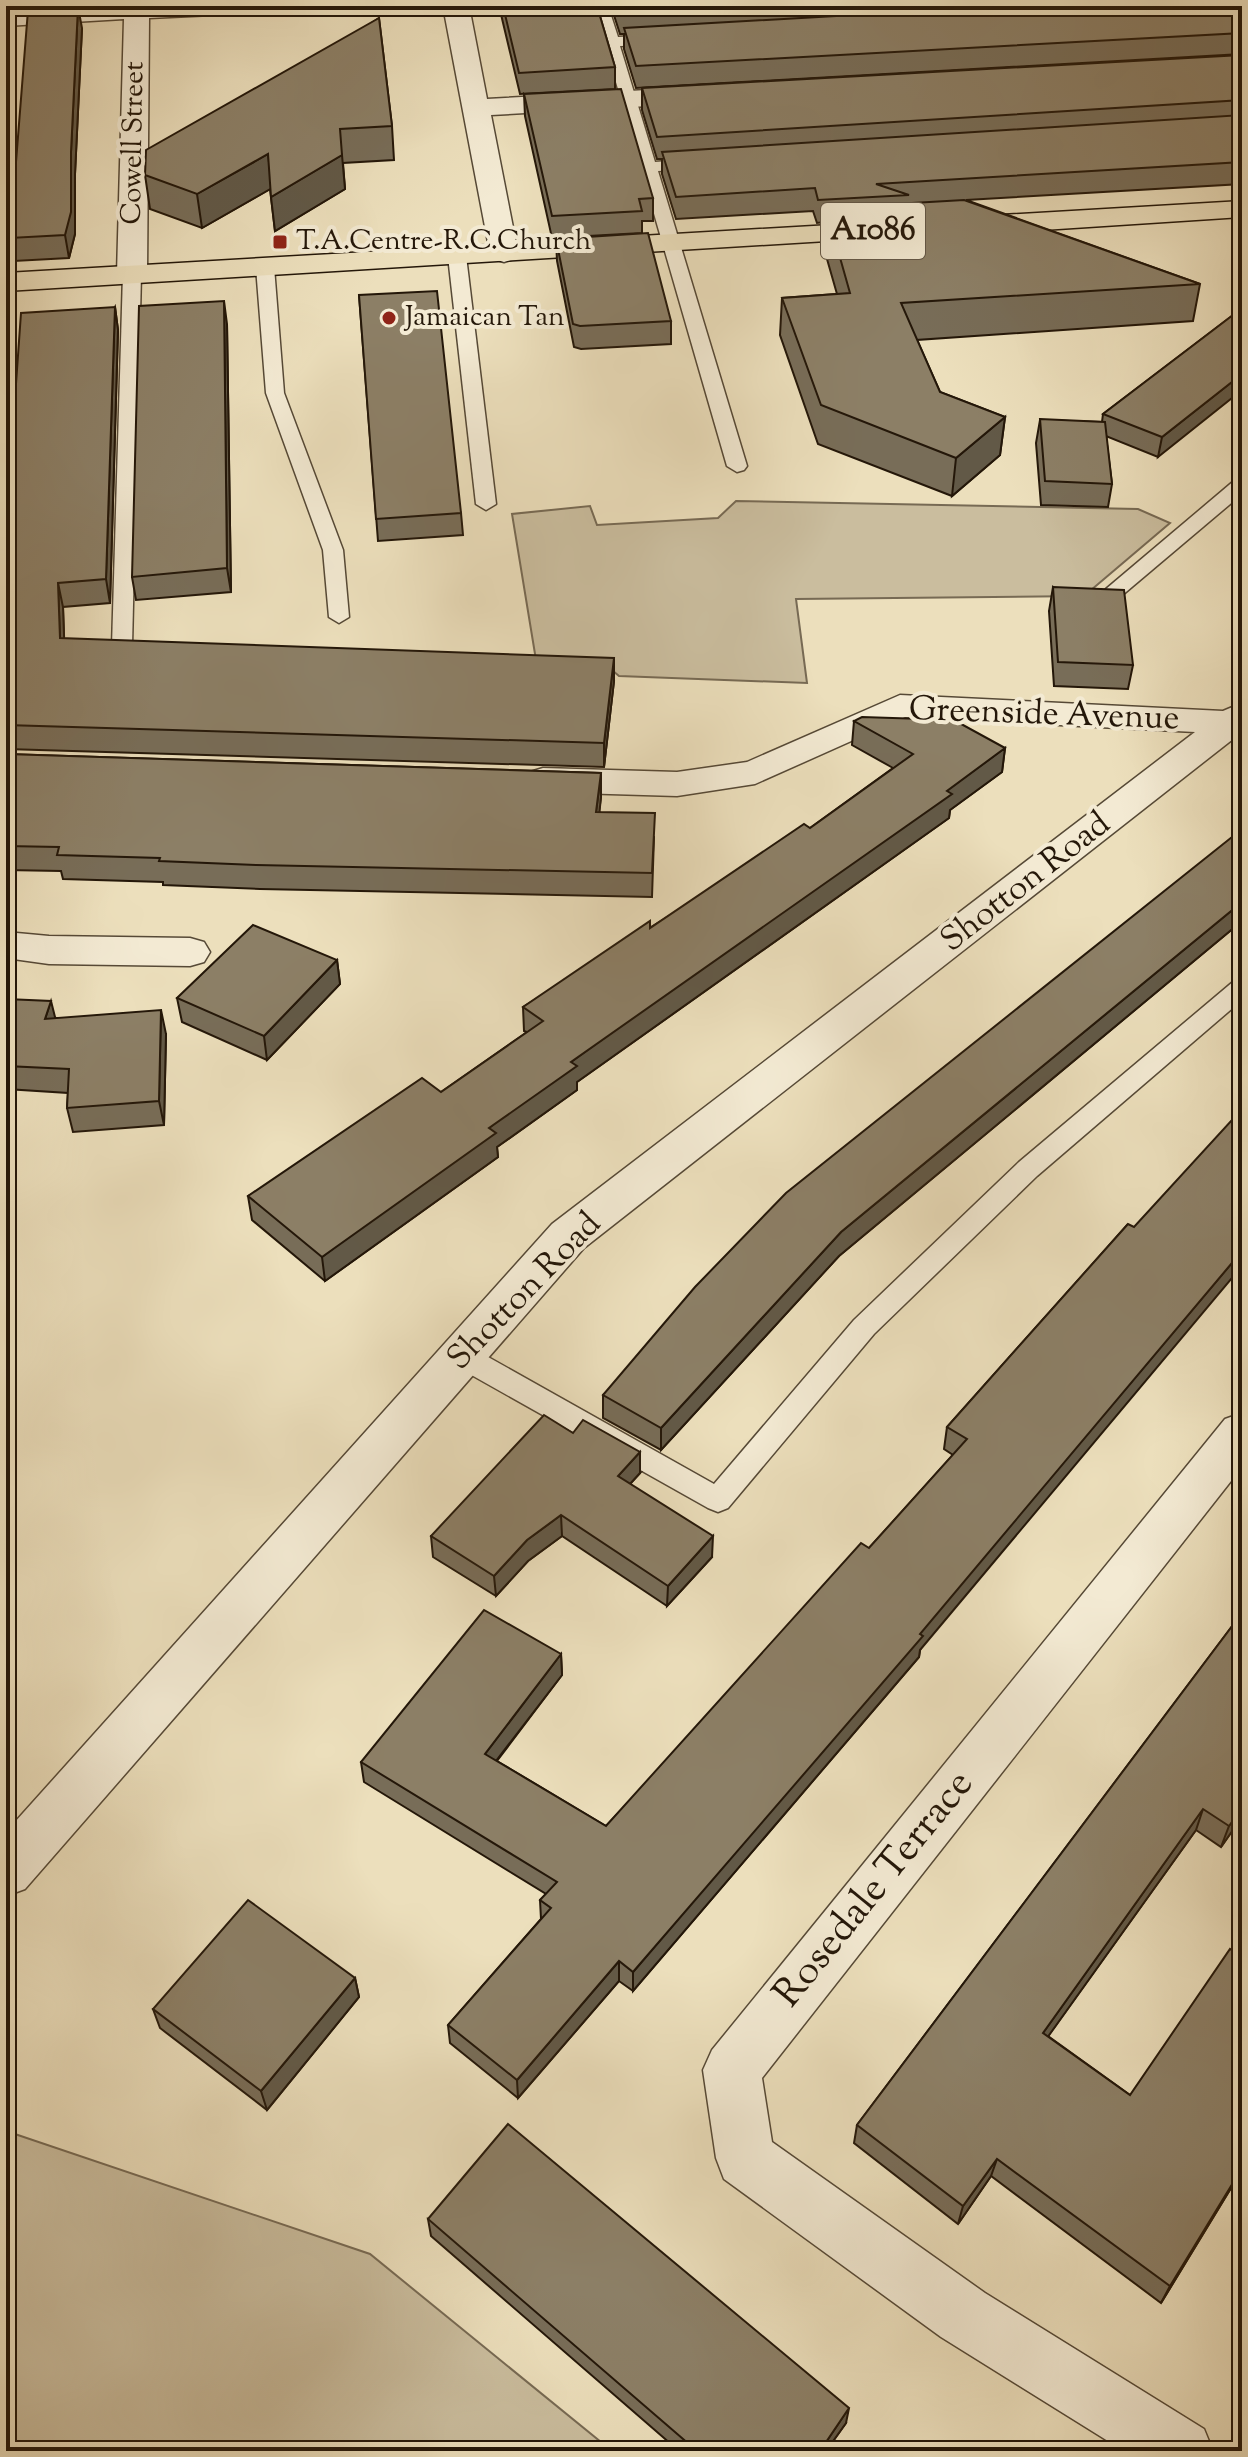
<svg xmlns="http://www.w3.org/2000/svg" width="1248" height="2457" font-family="'Sorts Mill Goudy',serif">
<rect width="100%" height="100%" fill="#ecdfbc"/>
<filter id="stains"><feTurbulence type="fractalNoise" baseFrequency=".0025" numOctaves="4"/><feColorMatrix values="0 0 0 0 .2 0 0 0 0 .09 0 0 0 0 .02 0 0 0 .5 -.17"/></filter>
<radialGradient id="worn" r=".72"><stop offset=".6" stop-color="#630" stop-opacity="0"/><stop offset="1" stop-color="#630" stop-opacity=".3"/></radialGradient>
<g fill="#cabd9e" stroke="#776a54" stroke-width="2">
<polygon points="736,501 1138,509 1170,523 1084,596 796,599 807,683 619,676 606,665 536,660 512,514 590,506 597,525 718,518"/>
<polygon points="6,2131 370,2254 612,2451 6,2451"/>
</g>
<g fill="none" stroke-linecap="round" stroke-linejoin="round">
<defs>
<g id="lane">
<polygon points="594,6 608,6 618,37 659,35 667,40 659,45 620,46 655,162 695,159 703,164 695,169 658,171 747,466 744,470 737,472 727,466"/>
<polygon points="457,251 466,256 496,504 486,510 476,504 448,256"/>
<polygon points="265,262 274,267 284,393 343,550 349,617 339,623 329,617 323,550 266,393 256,267"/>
<polygon points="132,269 141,274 132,646 122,652 112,646 123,274"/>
<polygon points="1242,478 1242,494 1120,597 1106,597 1103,593 1106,589 1235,480"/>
<polygon points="1242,979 1242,1000 1037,1176 874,1334 728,1508 718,1512 708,1508 452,1364 448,1356 452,1348 462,1345 472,1348 714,1484 854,1320 1019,1162 1234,981"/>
</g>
<g id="street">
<polygon points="91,6 247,6 243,11 234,14 149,18 147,274 142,280 132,283 122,280 117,274 124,19 6,26 6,10"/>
<polygon points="443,6 469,6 487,99 701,87 710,89 714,95 710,101 701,103 491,115 518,253 514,259 504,262 494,259 490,253"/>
<polygon points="900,695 1223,711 1242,703 1242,732 584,1248 25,1889 6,1896 6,1832 552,1224 1195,732 905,717 755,784 677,796 543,792 530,788 524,780 530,772 543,768 677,772 747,762"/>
<polygon points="6,932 49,936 190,938 204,942 210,952 204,962 190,966 49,964 6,958"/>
<polygon points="1242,1413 1242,1467 762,2078 772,2142 985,2293 1204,2429 1213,2451 1124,2451 941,2337 724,2179 716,2158 703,2070 712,2050 1225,1419"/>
</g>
<g id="primary">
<polygon points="1242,201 1242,217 967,235 957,232 953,226 957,220 967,217"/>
<polygon points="882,222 892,225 896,231 892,237 6,291 6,273"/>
</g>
</defs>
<use href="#lane" stroke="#564936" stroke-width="3"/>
<use href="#street" stroke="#564936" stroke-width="3"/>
<use href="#primary" stroke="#241709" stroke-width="3"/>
<use href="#lane" fill="#f3ead3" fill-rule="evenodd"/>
<use href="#street" fill="#f3ead3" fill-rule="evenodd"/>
<use href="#primary" fill="#ecdfbc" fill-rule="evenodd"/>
</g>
<g fill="#786d58" stroke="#241709" stroke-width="2">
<polygon points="499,6 597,6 615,67 615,89 520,94"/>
<polygon points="611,6 1242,6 1242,54 636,88 624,49 624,34 620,34"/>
<polygon points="379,18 392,126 394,160 343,163 345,189 275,231 270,189 202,228 150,209 145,175"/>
<polygon points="82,28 75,174 75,234 69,258 14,261 10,238"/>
<polygon points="1242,55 1242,184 966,200 1200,284 1193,321 917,340 940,392 1005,417 1000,455 952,496 818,444 780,335 782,298 837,294 823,245 825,222 817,223 813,211 676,219 662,174 662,159 657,159 642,110 642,88"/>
<polygon points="524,94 653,198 653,221 642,221 642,233 552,238 525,116"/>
<polygon points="556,239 671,321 671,344 581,349 574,347 557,261"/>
<polygon points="359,295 461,513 463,535 378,541"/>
<polygon points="115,307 118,330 110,603 63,607 64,639 614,681 604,767 6,749 6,525"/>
<polygon points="1233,315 1158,457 1106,436 1112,484 1108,507 1041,505 1036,443 1040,420 1102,422 1103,414"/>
<polygon points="227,324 231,592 136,600 132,577"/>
<polygon points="1053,587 1133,665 1128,689 1054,686 1049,611"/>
<polygon points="854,721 1005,748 1002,772 950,810 949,818 577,1082 577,1090 497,1147 498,1157 325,1281 252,1220 248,1196 441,1092 527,1032 524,1031 523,1007 810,828 893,768 852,745"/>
<polygon points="6,754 601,773 601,797 599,812 654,837 652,897 260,889 163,885 163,882 63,879 61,871 6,870"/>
<polygon points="1242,829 1242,921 839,1256 661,1450 603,1418 603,1395"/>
<polygon points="337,960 340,984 267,1060 182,1022 177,998"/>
<polygon points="6,999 56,1018 166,1034 164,1125 73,1132 67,1108 68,1093 6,1089"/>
<polygon points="1128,1224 920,1650 919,1657 633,1991 619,1981 518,2098 450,2043 448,2025 541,1919 540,1900 546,1894 364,1782 361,1762 561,1654 562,1675 497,1761 606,1826 869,1548 953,1455 944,1449 947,1427"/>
<polygon points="640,1473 630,1484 712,1557 667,1606 562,1536 528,1561 496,1596 433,1557 431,1536"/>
<polygon points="1242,1613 1242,1817 1221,1847 1196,1830 1048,2036 1130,2095 1242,2170 1161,2303 991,2176 958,2224 854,2143 857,2125"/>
<polygon points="355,1978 359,1997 267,2110 160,2028 153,2009"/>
<polygon points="428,2219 846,2423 826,2451 679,2451 431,2236"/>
</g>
<g fill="#625947" stroke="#241709" stroke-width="2">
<polygon points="78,7 82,28 75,174 75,234 69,258 65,235 71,152"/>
<polygon points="268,154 272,188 202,228 197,194"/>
<polygon points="342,155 345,189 275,231 271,197"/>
<polygon points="224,301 227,324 231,592 227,568"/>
<polygon points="115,307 118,330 110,603 106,579"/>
<polygon points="1242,374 1242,390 1158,457 1162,437"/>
<polygon points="1005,417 1000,455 952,496 956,458"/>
<polygon points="58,583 63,607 65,662 60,638"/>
<polygon points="614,658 614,681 604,767 604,743"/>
<polygon points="1005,748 1002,772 950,810 949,818 577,1082 577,1090 497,1147 498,1157 325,1281 322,1257 489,1128 571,1062"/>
<polygon points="601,773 601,797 597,836 596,812"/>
<polygon points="1242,902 1242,921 839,1256 661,1450 661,1428 841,1232"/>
<polygon points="337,960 340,984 267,1060 264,1036"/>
<polygon points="51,1001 57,1025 45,1019"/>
<polygon points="161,1010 166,1034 164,1125 159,1101"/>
<polygon points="1242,1251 1242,1266 920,1650 919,1657 633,1991 633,1972"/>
<polygon points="640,1452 640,1473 618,1497 618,1476"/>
<polygon points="561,1515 562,1536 528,1561 496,1596 494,1576 527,1540"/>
<polygon points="713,1536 712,1557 667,1606 668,1586"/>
<polygon points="561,1654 562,1675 486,1774 485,1754"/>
<polygon points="1242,1808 1242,1817 1221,1847 1229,1826"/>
<polygon points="1203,1809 1196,1830 1037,2052 1043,2033"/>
<polygon points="619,1961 619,1981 518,2098 517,2080"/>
<polygon points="355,1978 359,1997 267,2110 261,2091"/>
<polygon points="997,2159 991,2176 958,2224 963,2206"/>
<polygon points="1242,2168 1242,2170 1161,2303 1170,2286"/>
<polygon points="849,2408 846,2423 826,2451 820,2451"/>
</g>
<g fill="#8c7f66" stroke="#241709" stroke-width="2">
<polygon points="503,6 597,6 615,67 519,73"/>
<polygon points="618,6 743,6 620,13"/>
<polygon points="1011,6 1242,6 1242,33 636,66 624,28"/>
<polygon points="78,7 71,152 71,212 65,235 10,238 28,10"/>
<polygon points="379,18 392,126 340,129 342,155 271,197 268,154 197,194 145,175 146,150"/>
<polygon points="1242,55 1242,100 657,137 642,88"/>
<polygon points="621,89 653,198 639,199 642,211 552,216 524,94"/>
<polygon points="1242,115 1242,162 876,184 909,195 818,200 815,188 676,197 662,152"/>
<polygon points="964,200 1200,284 901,303 940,392 1005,417 956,458 821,405 782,298 850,293 826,208"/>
<polygon points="648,233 671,321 580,326 573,324 556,239"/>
<polygon points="437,291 461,513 376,519 359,295"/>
<polygon points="224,301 227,568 132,577 139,306"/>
<polygon points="115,307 106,579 58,583 60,638 614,658 604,743 6,725 6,525 21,313"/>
<polygon points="1233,315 1242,318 1242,374 1162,437 1103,414"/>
<polygon points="1040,419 1105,422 1112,484 1045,481"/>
<polygon points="1053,587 1124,590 1133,665 1058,662"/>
<polygon points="862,717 954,720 1005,748 947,791 952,794 571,1062 577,1066 489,1128 496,1133 322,1257 248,1196 422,1078 441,1092 543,1021 523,1007 650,921 650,928 804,824 810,828 913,754 854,721"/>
<polygon points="6,754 601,773 596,812 655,813 652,873 256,865 159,861 160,858 57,855 59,847 6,846"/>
<polygon points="1242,829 1242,902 841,1232 661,1428 603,1395 695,1287 786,1193"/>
<polygon points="253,925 337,960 264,1036 177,998"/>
<polygon points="6,999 51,1001 45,1019 161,1010 159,1101 67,1108 69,1069 6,1066"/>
<polygon points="1242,1109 1242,1251 920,1634 923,1636 633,1972 619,1961 517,2080 448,2025 551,1908 540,1900 557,1882 361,1762 484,1610 561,1654 485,1754 606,1826 861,1543 869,1548 967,1439 947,1427 1128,1224 1134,1227"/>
<polygon points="544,1415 573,1433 583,1420 640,1452 618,1476 713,1536 668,1586 561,1515 527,1540 494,1576 431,1536"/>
<polygon points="1242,1613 1242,1808 1229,1826 1203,1809 1043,2033 1130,2095 1230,1949 1242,1957 1242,2168 1170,2286 997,2159 963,2206 857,2125"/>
<polygon points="248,1900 355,1978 261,2091 153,2009"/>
<polygon points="508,2124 849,2408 820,2451 697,2451 428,2219"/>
</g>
<g fill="#8f2418" stroke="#f3ead3" stroke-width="3">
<rect x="272" y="234" width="16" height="16" rx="4"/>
<circle cx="389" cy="318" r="8"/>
</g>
<g text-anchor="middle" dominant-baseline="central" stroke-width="8" stroke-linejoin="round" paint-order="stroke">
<g font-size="28" fill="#241709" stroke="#f3ead3">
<text transform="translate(134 143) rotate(-89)">Cowell Street</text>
</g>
<g font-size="28" fill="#241709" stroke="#f3ead3" text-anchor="start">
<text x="296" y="242">T.A.Centre-R.C.Church</text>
<text x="405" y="318">Jamaican Tan</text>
</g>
<rect fill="#f3ead3" stroke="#625646" stroke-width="2" x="821" y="203" width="104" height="56" rx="6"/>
<g font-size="32" font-weight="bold" fill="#241709">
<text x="873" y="231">A1086</text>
</g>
<g font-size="34" fill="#241709" stroke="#f3ead3">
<text transform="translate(1044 715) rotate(2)">Greenside Avenue</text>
<text transform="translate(1026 883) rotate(-38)">Shotton Road</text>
<text transform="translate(525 1292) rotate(-46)">Shotton Road</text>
</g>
<g font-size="40" fill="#241709" stroke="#f3ead3">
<text transform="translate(875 1890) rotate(-51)">Rosedale Terrace</text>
</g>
</g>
<rect width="1248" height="2457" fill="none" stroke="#ecdfbc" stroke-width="32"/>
<rect x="8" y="8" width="1232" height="2441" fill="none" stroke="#241709" stroke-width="4"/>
<rect x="16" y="16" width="1216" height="2425" fill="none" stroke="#241709" stroke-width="2"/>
<rect width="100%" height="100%" filter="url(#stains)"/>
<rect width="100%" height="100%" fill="url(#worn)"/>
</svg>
